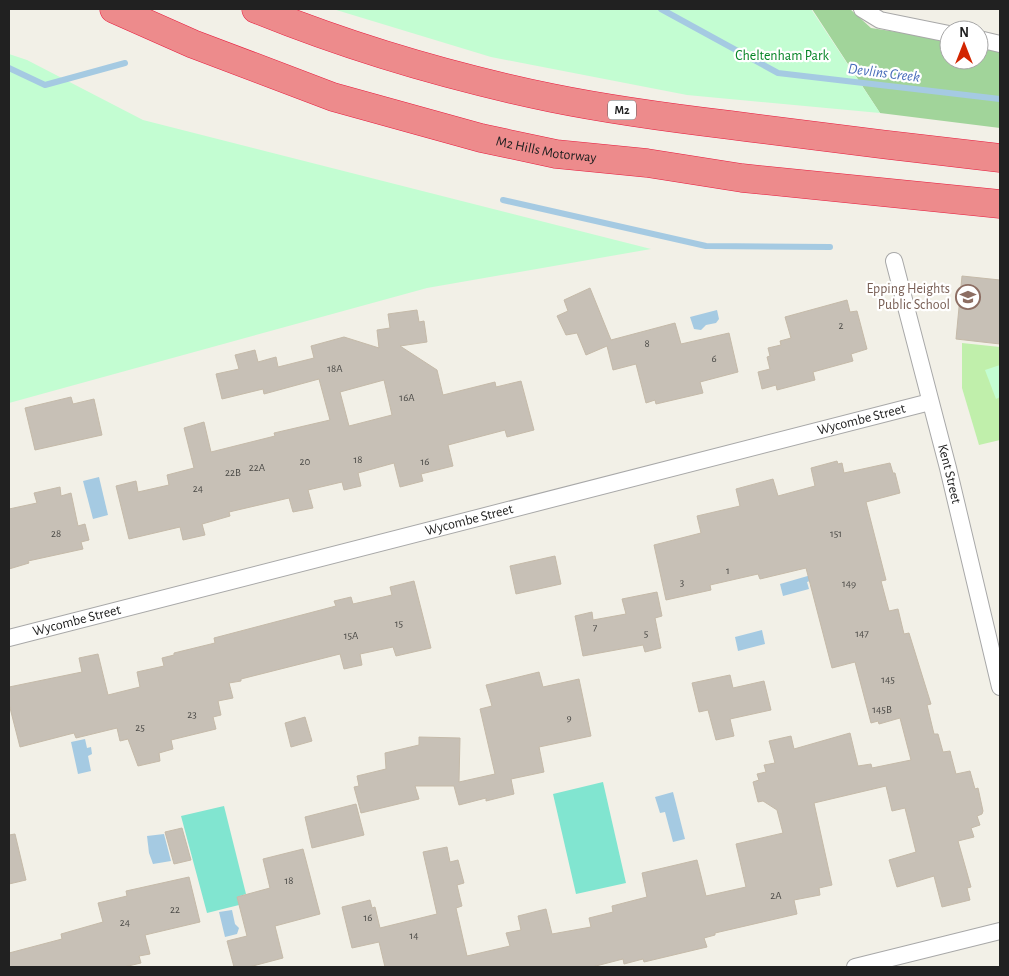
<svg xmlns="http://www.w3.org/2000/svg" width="1009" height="976" font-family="'Alegreya Sans',sans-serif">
<rect width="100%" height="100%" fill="#f2f0e7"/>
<polygon fill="#c0efab" points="962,343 1000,347 1000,440 979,445 962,388"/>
<polygon fill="#a1d49a" points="812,9 850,9 871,28 949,40 949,60 979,60 979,45 1000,48 1000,128 880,113"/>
<g fill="#c3fdd2">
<polygon points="333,9 811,9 880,113 687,95 491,57"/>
<polygon points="9,54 27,60 143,120 651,249 427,288 9,403"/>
<polygon points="1000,365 1000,397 996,399 985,370"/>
</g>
<g fill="#81e5d0">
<polygon points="603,782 626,883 576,894 553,794"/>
<polygon points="224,806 246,894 237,897 239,905 207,913 181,816"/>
</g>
<g fill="#a5cae2">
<polygon points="717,310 719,319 716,323 706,325 701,330 694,329 690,317"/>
<polygon points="99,477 108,515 93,519 83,481"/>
<polygon points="811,575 813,580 807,582 809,589 783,596 780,584"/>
<polygon points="762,630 765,644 738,651 735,637"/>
<polygon points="85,739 87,748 91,747 92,754 88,756 91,771 78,774 71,742"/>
<polygon points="673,792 685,839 673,842 665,812 660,813 655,797"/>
<polygon points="164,834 171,861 153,864 149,853 147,836"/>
<polygon points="232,910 235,924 239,928 237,934 225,937 219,912"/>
</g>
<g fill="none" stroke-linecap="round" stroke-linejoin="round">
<g stroke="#a5cae2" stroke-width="6">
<polyline points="661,9 778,73 1000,99"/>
<polyline points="9,68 45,85 125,63"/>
<polyline points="503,200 706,246 830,247"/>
</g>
</g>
<g fill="#c7c0b6" stroke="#c5baa9" fill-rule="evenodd">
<polygon points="962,276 1000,280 1000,344 956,339"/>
<polygon points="590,288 611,340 675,323 681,344 729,333 738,372 700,382 703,393 656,404 655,400 646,403 636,364 613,370 607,346 586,355 577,333 566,335 557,316 568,311 564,300"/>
<polygon points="847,300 850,312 857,311 867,349 851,354 853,361 813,372 815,380 777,390 776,385 762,389 758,372 770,369 767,357 770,356 768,348 781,345 780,341 791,338 785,317"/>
<path d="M417,310L419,322L424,321L427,342L400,346L437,370L443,395L495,382L496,387L521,381L534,430L507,437L505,430L448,445L453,466L421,474L423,481L400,487L394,463L358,473L361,486L344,490L342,482L308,490L313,508L293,512L289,498L229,512L230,516L202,524L205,535L183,540L180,527L129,539L116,486L136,481L138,492L169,485L167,475L194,468L184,428L204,422L211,452L275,436L274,433L330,420L319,379L264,394L263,389L222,399L216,374L239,369L235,355L255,350L258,362L276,357L278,367L314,358L311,346L344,337L379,348L377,330L390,328L388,314ZM384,380L392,415L349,426L340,392Z"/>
<polygon points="71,397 73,404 94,399 102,435 35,450 25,408"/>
<polygon points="837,461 838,464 842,463 844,473 890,463 893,473 895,473 900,493 866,502 886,580 881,581 889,611 898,609 904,634 909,633 931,704 927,705 934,734 938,734 943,752 950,751 956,774 970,771 975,789 978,788 983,811 982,814 977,816 980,825 971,828 974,837 958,841 971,887 967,888 970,900 942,907 934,876 897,887 889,860 916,852 905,808 892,811 886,786 814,803 832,885 819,888 820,895 794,900 797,914 715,933 715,935 704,938 707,947 644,962 643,959 624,964 623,959 592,967 385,967 379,942 352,948 342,907 370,900 372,908 375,907 380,928 437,914 423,852 447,847 450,862 458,860 464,883 457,885 462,906 456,908 467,956 510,946 506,933 521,930 518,916 546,909 552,934 591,927 589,918 613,912 612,906 647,897 642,873 697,860 706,896 746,887 736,844 783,833 777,810 763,801 758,802 753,782 759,780 757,774 766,772 764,765 775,763 769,741 791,736 794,749 850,733 858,766 871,764 872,768 911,760 900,718 879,724 878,721 871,723 855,662 832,668 806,568 760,579 758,574 710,585 711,590 666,600 654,545 701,533 697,516 740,506 736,489 773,479 778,496 815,486 811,468"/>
<polygon points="60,487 61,496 71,493 78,526 85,524 89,540 81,542 83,549 28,561 29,563 9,569 9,509 37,503 34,493"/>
<polygon points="555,556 561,584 516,594 510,566"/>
<polygon points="414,581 431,648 396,656 393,647 360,654 362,665 344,669 340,654 241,679 241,681 229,683 233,698 218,701 221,715 213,717 216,729 171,740 173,749 159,753 160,761 138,766 128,739 120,741 117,728 76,738 74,733 20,747 9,704 9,687 82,672 79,658 98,654 108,695 140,687 137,672 164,666 162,658 174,655 174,653 215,643 214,638 336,606 334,601 351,597 353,604 392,595 390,587"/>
<polygon points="657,592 662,616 655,618 661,648 645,652 643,645 583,656 575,616 592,612 593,620 626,614 622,599"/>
<polygon points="539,672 543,687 579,679 591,736 539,747 544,772 511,779 514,794 486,801 486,798 459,805 454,786 415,786 419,799 361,813 354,787 359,786 357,776 386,769 385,753 419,745 419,737 460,738 459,782 495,774 480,709 492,706 486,685"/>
<polygon points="730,675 733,688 764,681 771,710 730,719 734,736 716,740 708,710 699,712 692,683"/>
<polygon points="305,717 312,741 291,747 285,723"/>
<polygon points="356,804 364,835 312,848 305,817"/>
<polygon points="182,828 191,860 174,864 165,832"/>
<polygon points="15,834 26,880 9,884 9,835"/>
<polygon points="303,849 320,914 275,926 283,958 249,967 234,967 227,941 247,936 237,897 270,888 263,859"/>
<polygon points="189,877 200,922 145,935 150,954 139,956 141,963 124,967 9,967 9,953 62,939 61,934 103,922 98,903 127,896 126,891"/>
</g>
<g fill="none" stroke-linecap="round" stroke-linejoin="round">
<defs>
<g id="minor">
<polyline points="862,9 880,20 949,34"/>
<polyline points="979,39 1000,44"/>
<path id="s1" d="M894,261L948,468L1000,687"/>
<path id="s2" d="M9,638L930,402"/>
<polyline points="855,967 1000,931"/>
</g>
<g id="motorway">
<path id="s3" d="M114,9L193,44L333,97L481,138L556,154L647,163L742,178L1000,204"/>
<path d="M256,9C352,48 451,77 552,98C611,110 671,118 730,125C820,137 910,148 1000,158"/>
</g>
</defs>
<use href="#minor" stroke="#a8a8a8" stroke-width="18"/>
<use href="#motorway" stroke="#e71d3f" stroke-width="29"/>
<use href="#minor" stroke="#fff" stroke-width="16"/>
<use href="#motorway" stroke="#ed8b8c" stroke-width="28"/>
</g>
<defs>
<symbol id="school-ring" viewBox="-11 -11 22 22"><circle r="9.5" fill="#fff" stroke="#8d6e63" stroke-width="1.5"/><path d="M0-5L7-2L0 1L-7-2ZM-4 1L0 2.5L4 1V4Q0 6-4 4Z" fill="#8d6e63"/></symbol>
</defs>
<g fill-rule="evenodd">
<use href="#school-ring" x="954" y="283" width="28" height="28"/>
</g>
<g text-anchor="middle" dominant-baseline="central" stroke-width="4.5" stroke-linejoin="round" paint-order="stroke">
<g font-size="11" fill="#4a4946">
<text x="841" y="325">2</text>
<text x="647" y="343">8</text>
<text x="714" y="358">6</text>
<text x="335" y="368">18A</text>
<text x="407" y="397">16A</text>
<text x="358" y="459">18</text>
<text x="305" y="461">20</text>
<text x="425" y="461">16</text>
<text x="257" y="467">22A</text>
<text x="233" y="472">22B</text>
<text x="198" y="488">24</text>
<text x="56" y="533">28</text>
<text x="836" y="533">151</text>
<text x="728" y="570">1</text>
<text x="682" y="582">3</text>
<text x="849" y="583">149</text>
<text x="399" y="623">15</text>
<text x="595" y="627">7</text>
<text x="646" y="633">5</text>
<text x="862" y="633">147</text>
<text x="351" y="635">15A</text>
<text x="888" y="679">145</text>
<text x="882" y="709">145B</text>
<text x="192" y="714">23</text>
<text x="569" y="717">9</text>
<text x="140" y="727">25</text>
<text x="289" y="880">18</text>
<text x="776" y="895">2A</text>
<text x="175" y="909">22</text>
<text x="368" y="917">16</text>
<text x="125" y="922">24</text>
<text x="414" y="935">14</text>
</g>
<rect fill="#fff" stroke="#646464" stroke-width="1" x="608" y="100.5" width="28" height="19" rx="4"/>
<g font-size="12" font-weight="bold" fill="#212121">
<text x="622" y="110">M2</text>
</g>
<g font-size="14" fill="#058426" stroke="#fff">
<text x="782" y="56">Cheltenham Park</text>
</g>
<g font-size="14" fill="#212121" stroke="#fff">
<text stroke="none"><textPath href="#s3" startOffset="456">M2 Hills Motorway</textPath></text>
<text stroke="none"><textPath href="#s2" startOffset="880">Wycombe Street</textPath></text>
<text stroke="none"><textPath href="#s1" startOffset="220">Kent Street</textPath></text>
<text stroke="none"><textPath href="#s2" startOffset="475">Wycombe Street</textPath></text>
<text stroke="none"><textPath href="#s2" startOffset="70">Wycombe Street</textPath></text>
</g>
<g font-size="14" fill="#785e54" stroke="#fff" text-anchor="end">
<text x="950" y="289">Epping Heights<tspan x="950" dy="16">Public School</tspan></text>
</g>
<g font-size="15" font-style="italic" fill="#466bb9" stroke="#fff">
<text transform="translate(884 73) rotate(7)">Devlins Creek</text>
</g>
</g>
<rect width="1009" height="976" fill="none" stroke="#212121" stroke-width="20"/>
<g transform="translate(964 45)"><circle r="24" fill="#ffffff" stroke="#a6a6a6"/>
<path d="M0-4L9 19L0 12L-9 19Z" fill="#d22500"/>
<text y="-8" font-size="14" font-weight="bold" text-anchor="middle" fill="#212121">N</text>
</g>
</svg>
